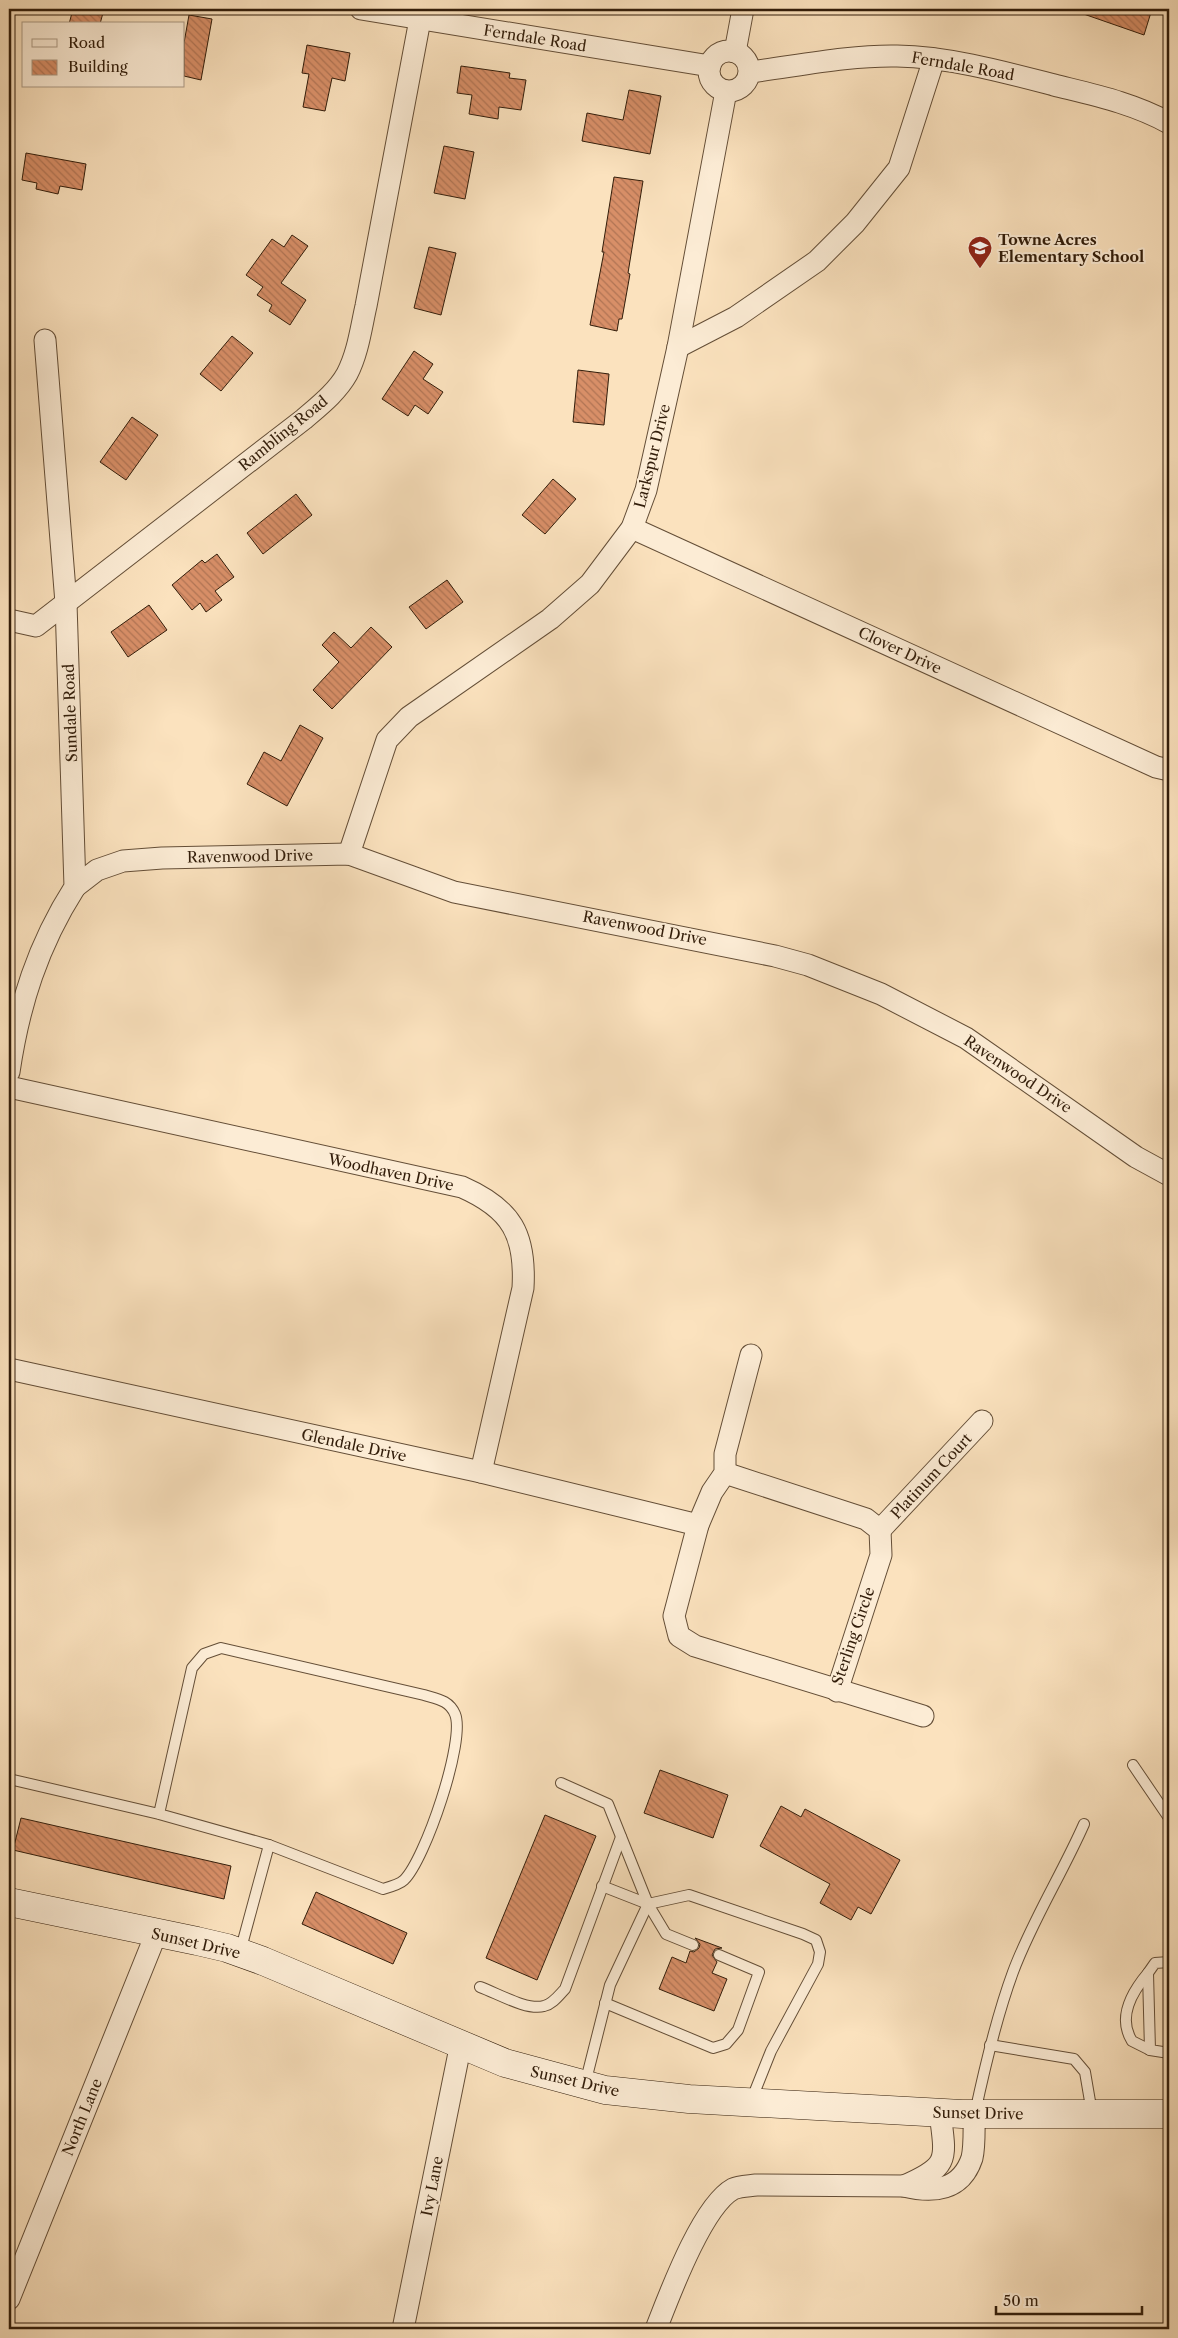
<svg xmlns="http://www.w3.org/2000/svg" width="1178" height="2338" font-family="'Libre Caslon Text',serif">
<defs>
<pattern id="building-back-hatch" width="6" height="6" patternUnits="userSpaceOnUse" patternTransform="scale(1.25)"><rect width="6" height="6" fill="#d88f68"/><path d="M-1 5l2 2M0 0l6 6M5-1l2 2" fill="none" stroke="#b07454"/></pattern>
</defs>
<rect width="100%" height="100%" fill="#fbe2be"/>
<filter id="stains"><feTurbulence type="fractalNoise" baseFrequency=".004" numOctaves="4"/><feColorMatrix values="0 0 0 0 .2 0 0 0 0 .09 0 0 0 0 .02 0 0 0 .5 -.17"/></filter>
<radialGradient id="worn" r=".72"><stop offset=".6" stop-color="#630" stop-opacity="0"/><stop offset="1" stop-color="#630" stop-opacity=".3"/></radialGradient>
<g fill="url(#building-back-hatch)" stroke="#321d0a">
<polygon points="73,9 104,9 100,24 69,24"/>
<polygon points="1075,9 1152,9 1144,35 1075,11"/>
<polygon points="189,15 212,19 201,80 184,76 184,43"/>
<polygon points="307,45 350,53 345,81 332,78 325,111 303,107 309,74 302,73"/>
<polygon points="461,66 510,73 509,78 526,80 521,110 499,107 498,119 469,114 472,95 457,93"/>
<polygon points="629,90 661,96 650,154 582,141 587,113 623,120"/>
<polygon points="444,146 474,152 465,199 434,193"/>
<polygon points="26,153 86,164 82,190 60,186 58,194 36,189 37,183 22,180"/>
<polygon points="614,177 643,181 628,273 630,274 622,319 619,319 617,331 590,325 604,252 602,252"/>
<polygon points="292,235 308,246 281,283 306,300 290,325 269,311 272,305 257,295 263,287 246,275 272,239 284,247"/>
<polygon points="429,247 456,253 441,315 414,308"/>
<polygon points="232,336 253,353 221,391 200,374"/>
<polygon points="414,351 433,364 423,379 443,392 428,414 415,405 408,416 382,399"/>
<polygon points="578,370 609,374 604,425 573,422"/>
<polygon points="132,417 158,435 126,480 100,462"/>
<polygon points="553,479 576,499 545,534 522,515"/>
<polygon points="296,494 312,515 263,554 247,533"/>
<polygon points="217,554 234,577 215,591 222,600 206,612 200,603 192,610 172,585 202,560 205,563"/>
<polygon points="447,580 463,602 426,629 409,607"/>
<polygon points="149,605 167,630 128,657 111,632"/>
<polygon points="371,627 392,647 332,709 313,690 339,662 322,645 334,632 351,648"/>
<polygon points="300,725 323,738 287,806 247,784 264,752 281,761"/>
<polygon points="660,1770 728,1795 713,1838 644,1813"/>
<polygon points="781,1806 801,1817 805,1809 900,1860 871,1914 858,1907 851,1920 820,1903 830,1884 760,1846"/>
<polygon points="545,1815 596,1836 537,1980 486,1958"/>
<polygon points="21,1818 231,1866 224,1899 13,1850"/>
<polygon points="316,1892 407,1933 393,1964 302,1924"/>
<polygon points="695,1938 722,1948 715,1949 712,1955 717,1962 712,1973 727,1979 714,2011 659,1989 672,1957 686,1963 690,1951 694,1952 699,1948 700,1944"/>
</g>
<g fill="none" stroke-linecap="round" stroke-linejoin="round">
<defs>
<g id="service">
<polyline points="1133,1765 1169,1818"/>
<path d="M9,1779L159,1814L269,1845L383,1889C390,1887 400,1884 404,1880C425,1860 466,1740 455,1714C449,1700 437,1699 424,1695L221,1648L204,1654L192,1668L159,1814"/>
<polyline points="561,1783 608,1804 648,1904 666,1934 693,1945"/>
<polyline points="602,1886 648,1904 689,1895 803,1934 816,1940 820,1952 818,1964 771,2051 751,2101"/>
<polyline points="240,1952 269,1845"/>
<polyline points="1169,1962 1155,1963 1148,1973 1150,2050 1169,2053"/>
<path d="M1148,1973C1132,1992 1117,2017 1132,2041L1150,2050"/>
<path d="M480,1987C497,1993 527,2011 544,2006C553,2004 559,1995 565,1989L621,1837"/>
<polyline points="605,2003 713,2048 726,2044 738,2030 759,1972 719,1955"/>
<polyline points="990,2045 1074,2059 1085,2072 1092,2113"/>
<polyline points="585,2084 610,1985 648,1904"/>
<path d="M975,2113C985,2066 996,2018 1013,1972C1032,1921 1062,1874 1084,1824"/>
</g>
<g id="minor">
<polyline points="361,9 710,66"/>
<circle cx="729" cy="71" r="20"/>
<polyline points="735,52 743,9"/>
<path d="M750,72C797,66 850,55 897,56C950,57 1004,72 1054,85C1094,95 1133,103 1169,123"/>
<polyline points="678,347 736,317 817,261 855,223 899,168 934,59"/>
<polyline points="632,528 1156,767 1169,770"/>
<path d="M9,620L36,626L304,419C319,406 337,392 347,374C358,353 361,328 366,306L422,9"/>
<polyline points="349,854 387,740 409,717 550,619 590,584 632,528 646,490 678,347 726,91"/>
<polyline points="75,887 97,870 123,861 162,858 349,854 454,892 775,956 808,965 881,994 966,1038 1136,1157 1169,1175"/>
<path d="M9,1072C19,1004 38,945 75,887L66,603L45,340"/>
<path d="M9,1087L462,1187C512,1209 526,1235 523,1288L481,1472"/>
<polyline points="751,1355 725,1454 725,1473 712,1492 698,1525 679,1597 674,1616 679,1636 695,1646 923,1716"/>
<polyline points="9,1369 481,1472 698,1525"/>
<polyline points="725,1473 866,1519 880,1530 881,1555 837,1691"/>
<polyline points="880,1530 982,1421"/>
<path d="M904,2186C950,2166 946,2160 940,2113"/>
<polyline points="9,2299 156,1934"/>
<polyline points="403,2329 461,2043"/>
<path d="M656,2329C669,2296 702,2206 733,2189C739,2186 749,2186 756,2185L904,2186C933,2193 961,2191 972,2158C975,2145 974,2127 974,2114"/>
</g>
<polyline id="secondary" points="9,1902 197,1941 227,1948 263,1961 505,2063 605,2090 689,2099 962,2114 1169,2114"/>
</defs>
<use href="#service" stroke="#644e37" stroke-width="12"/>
<use href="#minor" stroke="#644e37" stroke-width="23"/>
<use href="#secondary" stroke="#321d0a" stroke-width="29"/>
<use href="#service" stroke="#fcecd5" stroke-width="10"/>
<use href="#minor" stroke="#fcecd5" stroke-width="21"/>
<use href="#secondary" stroke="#fcecd5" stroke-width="28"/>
</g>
<defs>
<symbol id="school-pin" viewBox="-11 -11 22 30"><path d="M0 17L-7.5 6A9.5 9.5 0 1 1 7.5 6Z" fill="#8f2418" stroke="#fcecd5"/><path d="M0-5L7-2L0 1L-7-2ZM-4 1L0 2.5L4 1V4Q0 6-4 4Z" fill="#fff"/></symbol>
</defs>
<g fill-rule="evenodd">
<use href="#school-pin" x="966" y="234" width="28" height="38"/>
</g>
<g text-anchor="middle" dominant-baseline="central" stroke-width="4" stroke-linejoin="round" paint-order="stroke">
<g font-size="15" fill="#321d0a" stroke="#fcecd5">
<text transform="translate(535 38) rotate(9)">Ferndale Road</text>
<text transform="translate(963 66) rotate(10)">Ferndale Road</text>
<text transform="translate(283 433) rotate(-39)">Rambling Road</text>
<text transform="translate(652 456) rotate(-76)">Larkspur Drive</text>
<text transform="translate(900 650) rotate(25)">Clover Drive</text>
<text transform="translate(70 713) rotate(-92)">Sundale Road</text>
<text transform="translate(250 856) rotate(-1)">Ravenwood Drive</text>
<text transform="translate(645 928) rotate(11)">Ravenwood Drive</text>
<text transform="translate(1018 1074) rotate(34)">Ravenwood Drive</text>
<text transform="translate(391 1172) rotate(12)">Woodhaven Drive</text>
<text transform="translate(354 1445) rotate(12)">Glendale Drive</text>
<text transform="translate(931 1476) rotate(-47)">Platinum Court</text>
<text transform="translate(853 1636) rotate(-71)">Sterling Circle</text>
<text transform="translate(196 1943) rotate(13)">Sunset Drive</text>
<text transform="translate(575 2081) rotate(13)">Sunset Drive</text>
<text transform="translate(978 2113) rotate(1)">Sunset Drive</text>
<text transform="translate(82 2117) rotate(-68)">North Lane</text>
<text transform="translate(432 2186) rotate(-79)">Ivy Lane</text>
</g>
<g font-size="15" font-weight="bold" fill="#321d0a" stroke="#fcecd5" text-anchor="start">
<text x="998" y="239">Towne Acres<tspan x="998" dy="17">Elementary School</tspan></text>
</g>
</g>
<rect width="1178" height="2338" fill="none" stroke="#fbe2be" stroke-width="30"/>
<rect x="10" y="10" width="1158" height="2318" fill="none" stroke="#321d0a" stroke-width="2.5"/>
<rect x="15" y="15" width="1148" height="2308" fill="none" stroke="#321d0a"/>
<rect x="22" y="22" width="162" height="65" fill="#fcecd5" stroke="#ab9984"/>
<rect x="32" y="39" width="25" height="8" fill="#fcecd5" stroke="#ab9984"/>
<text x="68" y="48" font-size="15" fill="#321d0a">Road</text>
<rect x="32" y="60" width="25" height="15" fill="url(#building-back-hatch)" stroke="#ab9984"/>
<text x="68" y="72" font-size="15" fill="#321d0a">Building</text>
<path d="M996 2306v8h146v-8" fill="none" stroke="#321d0a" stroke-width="2.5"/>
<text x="1003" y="2306" font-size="15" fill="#321d0a" stroke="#fcecd5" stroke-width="4" paint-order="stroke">50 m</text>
<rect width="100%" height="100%" filter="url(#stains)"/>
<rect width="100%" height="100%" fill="url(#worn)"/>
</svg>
